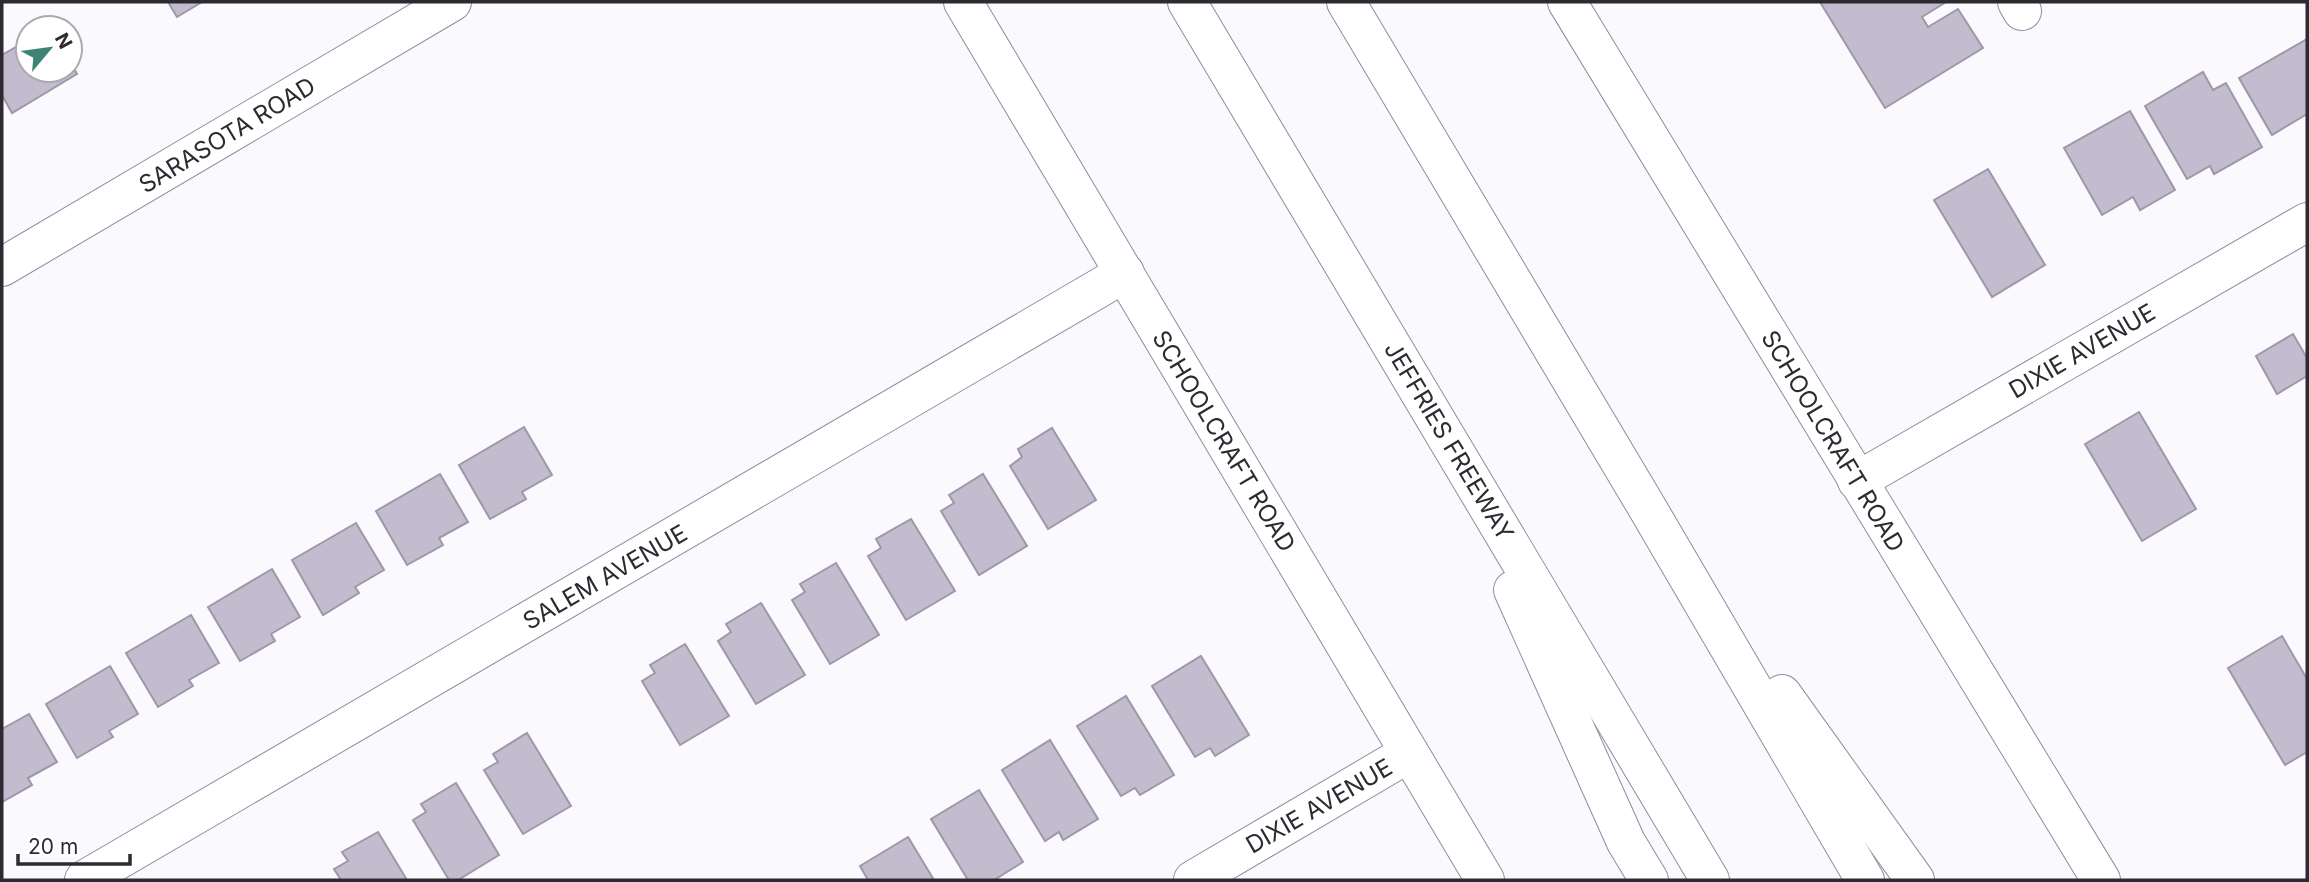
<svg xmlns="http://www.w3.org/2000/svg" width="2309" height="882" font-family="Inter,sans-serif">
<rect width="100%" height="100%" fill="#faf9fd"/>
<g fill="#c3bbce" stroke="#9f97a9" stroke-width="2">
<polygon points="168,2 202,2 177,17"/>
<polygon points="1820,2 1946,2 1922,17 1928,27 1958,9 1983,48 1885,108"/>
<polygon points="2307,39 2307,114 2272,135 2239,78"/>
<polygon points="28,40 28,70 70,70 70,62 77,74 12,113 2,95 2,55"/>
<polygon points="2203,72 2213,90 2226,83 2262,147 2214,174 2210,166 2187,179 2145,106"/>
<polygon points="2130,111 2175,190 2140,210 2133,197 2102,215 2064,148"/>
<polygon points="1988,169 2045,265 1992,297 1934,200"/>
<polygon points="2293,334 2307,358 2307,376 2277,394 2256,356"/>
<polygon points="2139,412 2196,509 2142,541 2085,444"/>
<polygon points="524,427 552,475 522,492 526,499 490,519 459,465"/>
<polygon points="1052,428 1096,500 1048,529 1010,466 1022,457 1018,449"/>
<polygon points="440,474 468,522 439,538 443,545 407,565 376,511"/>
<polygon points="983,474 1027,546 979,575 941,511 954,503 949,495"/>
<polygon points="911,519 955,591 906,620 868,556 881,548 876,539"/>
<polygon points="356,523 384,570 355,587 359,593 323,615 292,560"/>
<polygon points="836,563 879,635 830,664 792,600 805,592 800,584"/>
<polygon points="272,569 300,617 271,634 275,641 240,661 208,607"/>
<polygon points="761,603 805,675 756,704 718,641 731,632 726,624"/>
<polygon points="191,615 219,663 189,680 193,686 158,707 126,653"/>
<polygon points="2282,636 2307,679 2307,752 2285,765 2228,668"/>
<polygon points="685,644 729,716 680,745 642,681 655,673 650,665"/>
<polygon points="1201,656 1249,735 1215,756 1210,748 1195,757 1152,686"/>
<polygon points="110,666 138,714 109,731 113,737 77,758 46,704"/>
<polygon points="1126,696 1174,775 1140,795 1135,788 1121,796 1077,726"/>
<polygon points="29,714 57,762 28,778 32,785 2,802 2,729"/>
<polygon points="527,733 571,806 523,834 484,770 498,762 493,754"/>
<polygon points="1050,740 1098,819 1063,840 1059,832 1045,841 1002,770"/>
<polygon points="456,783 499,855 458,880 449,880 413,820 426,812 421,804"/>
<polygon points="979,790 1023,862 994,880 968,880 931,819"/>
<polygon points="378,832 407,880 341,880 334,869 348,861 342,852"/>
<polygon points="908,837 934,880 868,880 860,866"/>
</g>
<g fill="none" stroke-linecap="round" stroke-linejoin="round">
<defs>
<g id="street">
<polyline points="2017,2 2022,11"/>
<polyline points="2,267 452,2"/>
<polyline points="1857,481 2307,222"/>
<polyline points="84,880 1125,273"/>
<polyline points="1193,880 1409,753"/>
</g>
<g id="secondary">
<polyline points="963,2 1485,880"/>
<polyline points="1567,2 2101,880"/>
</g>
<g id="highway">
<polyline points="1187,2 1710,880"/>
<polyline points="1346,2 1648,509 1865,880"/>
<polyline points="1513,590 1626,842 1649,880"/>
<polyline points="1782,694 1915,880"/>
</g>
</defs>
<use href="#street" stroke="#938b9e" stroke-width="40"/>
<use href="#secondary" stroke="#938b9e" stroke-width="40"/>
<use href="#highway" stroke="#938b9e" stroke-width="40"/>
<use href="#street" stroke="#fff" stroke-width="38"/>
<use href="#secondary" stroke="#fff" stroke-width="38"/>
<use href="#highway" stroke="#fff" stroke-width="38"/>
</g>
<g text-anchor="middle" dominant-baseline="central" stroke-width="7" stroke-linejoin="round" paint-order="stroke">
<g font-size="24" fill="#2d2a31" stroke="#fff">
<text transform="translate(227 135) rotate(-31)">SARASOTA ROAD</text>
<text transform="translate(2082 351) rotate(-30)">DIXIE AVENUE</text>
<text transform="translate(1224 441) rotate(59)">SCHOOLCRAFT ROAD</text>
<text transform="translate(1449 441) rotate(59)">JEFFRIES FREEWAY</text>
<text transform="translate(1833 441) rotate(59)">SCHOOLCRAFT ROAD</text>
<text transform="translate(605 577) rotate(-30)">SALEM AVENUE</text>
<text transform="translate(1319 806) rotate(-30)">DIXIE AVENUE</text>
</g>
</g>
<rect width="2309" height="882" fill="none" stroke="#2d2a31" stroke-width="7"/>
<g transform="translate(49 49) rotate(61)"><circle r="33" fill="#ffffff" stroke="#abaaad" stroke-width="2"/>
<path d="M0-5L12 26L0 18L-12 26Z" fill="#408374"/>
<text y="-10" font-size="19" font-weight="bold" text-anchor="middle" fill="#2d2a31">N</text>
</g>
<path d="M18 854v10h112v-10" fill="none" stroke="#2d2a31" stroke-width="3.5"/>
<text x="28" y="854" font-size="21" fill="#2d2a31" stroke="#ffffff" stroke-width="5" paint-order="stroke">20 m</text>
</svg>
